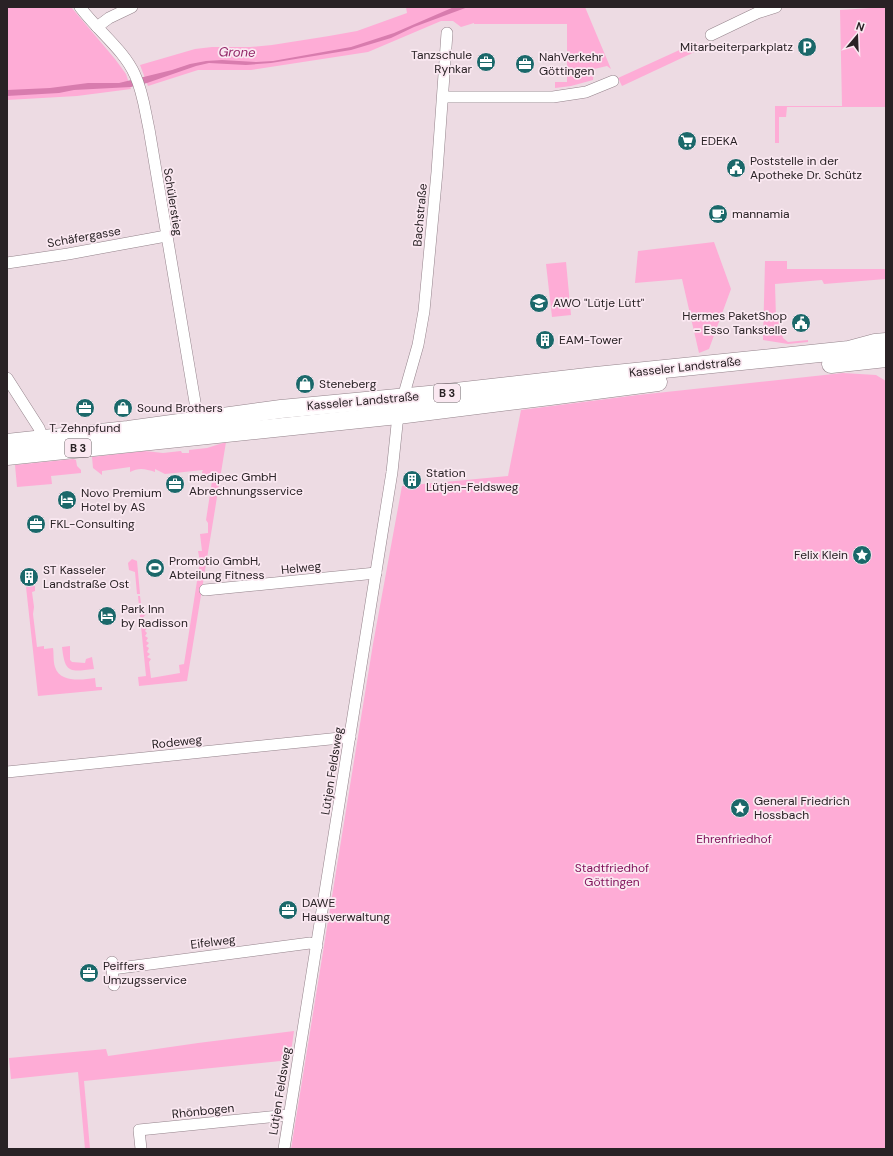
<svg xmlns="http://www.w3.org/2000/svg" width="893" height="1156" font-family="'DM Sans',sans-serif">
<rect width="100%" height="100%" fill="#eddbe3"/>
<g fill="#feacd6">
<polygon points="7,7 71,7 115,59 126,74 131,89 77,96 7,100"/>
<polygon points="406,7 585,7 611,69 607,66 594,69 593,80 571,86 555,88 555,82 567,82 567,24 474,24 474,23 461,27 453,21 441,21 368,52 251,70 198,70 148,86 140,65 195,49 212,47 250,47 272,45 329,36 357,31 407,13"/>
<polygon points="886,7 886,107 787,107 786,117 779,117 779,143 775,143 775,106 842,106 840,10"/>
<polygon points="697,42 701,49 622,86 618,78"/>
<polygon points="714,242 731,289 709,349 699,353 682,279 635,283 638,251"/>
<polygon points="765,261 787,261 787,269 886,269 886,279 824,284 822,280 775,284 776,318 778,318 783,338 788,342 808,340 808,342 788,344 763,340"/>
<polygon points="566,262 571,315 552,317 546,264"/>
<polygon points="843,373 876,375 886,381 886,1149 291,1149 373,644 402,486 508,476 521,410 638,395"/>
<path d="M226,442L187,681L139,686L138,677L146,676L138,596H140L142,611L146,614L142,619L146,622L144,625L147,628L145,631L147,633L145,636L148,638L146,641L149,643L146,646L149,648L147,652L150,654L147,657L151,659L149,662L151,678L180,673L179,665L184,664L200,562L198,551H202L200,534L208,533V523L206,520L212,481L203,482L202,472L203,470L165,474L155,469V472C146,469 139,467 130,472V467L102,471V475L93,468L92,457L145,451L163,453L181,451L182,453H189V450L207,448Z"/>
<polygon points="73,459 76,460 77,466 81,470 81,473 51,476 52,484 17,487 15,465"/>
<polygon points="132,559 137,561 140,594 137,594 135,572 129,570 128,563"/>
<path d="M35,586V591L32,592L34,607L33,614L37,647L44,646V649L53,648C54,654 53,661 55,667C60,683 82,680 95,678L96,687H102V690L38,696L26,587Z"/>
<path d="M70,646V660L72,662L85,663L86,659L92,657L94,669C69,672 65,673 62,647Z"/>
<polygon points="294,1031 290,1060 84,1081 90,1149 85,1149 78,1072 11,1079 9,1058 106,1049 108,1056 198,1043"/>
</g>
<polygon fill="#d87cae" points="454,7 468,7 414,27 391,38 351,50 271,63 246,65 209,63 196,66 147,83 131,87 74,90 59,93 7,96 7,90 50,88 88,83 119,83 172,70 190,64 206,61 222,60 256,62 273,61 351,47 394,33"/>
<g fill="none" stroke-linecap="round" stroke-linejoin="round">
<defs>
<g id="minor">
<path d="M80,7C97,30 124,50 135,75C143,92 145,111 149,129L198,420"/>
<polyline points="97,27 109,18 132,7"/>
<polyline points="711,35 757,13 776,7"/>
<polyline points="443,97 553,97 586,92 613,81"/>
<polyline points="7,263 68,254 166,236"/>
<polyline points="7,378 39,428 43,439"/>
<polyline points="205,590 376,573"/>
<polyline points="7,772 350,737"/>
<polyline points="112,962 112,969 310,943 317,946"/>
<polyline points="112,969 114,985"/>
<polyline points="141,1149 139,1130 289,1115"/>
<polyline points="284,1149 382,534 392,472 398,415 418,345 424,311 437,172 447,33"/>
</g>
<g id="primary">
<polyline points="831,364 886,358"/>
<polyline points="7,443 128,430 281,409 429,395 596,376 849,350 875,343 886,342"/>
<polyline points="7,456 398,415 550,396 658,382"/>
</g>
</defs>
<use href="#minor" stroke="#94838b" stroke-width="12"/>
<use href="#primary" stroke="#94838b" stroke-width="19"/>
<use href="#minor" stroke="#fff" stroke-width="11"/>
<use href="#primary" stroke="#fff" stroke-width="18"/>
</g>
<defs>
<symbol id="parking-disc" viewBox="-11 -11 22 22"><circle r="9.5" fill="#1b686a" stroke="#fae8f1"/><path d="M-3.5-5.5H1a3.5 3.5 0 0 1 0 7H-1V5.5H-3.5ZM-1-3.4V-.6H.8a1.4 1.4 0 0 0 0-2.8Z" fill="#fff"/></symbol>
<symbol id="office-disc" viewBox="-11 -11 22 22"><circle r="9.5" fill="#1b686a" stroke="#fae8f1"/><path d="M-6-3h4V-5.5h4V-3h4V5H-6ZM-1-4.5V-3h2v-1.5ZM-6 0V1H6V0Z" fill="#fff"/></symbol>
<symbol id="supermarket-disc" viewBox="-11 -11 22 22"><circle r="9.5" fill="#1b686a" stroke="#fae8f1"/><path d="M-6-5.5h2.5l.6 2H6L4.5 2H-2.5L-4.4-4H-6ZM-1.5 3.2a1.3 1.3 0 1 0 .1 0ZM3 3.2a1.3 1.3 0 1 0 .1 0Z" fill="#fff"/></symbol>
<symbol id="civic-disc" viewBox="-11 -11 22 22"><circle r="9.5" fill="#1b686a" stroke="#fae8f1"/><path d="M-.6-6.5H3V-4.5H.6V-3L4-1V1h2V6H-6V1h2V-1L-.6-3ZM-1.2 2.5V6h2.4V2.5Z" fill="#fff"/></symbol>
<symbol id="cafe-disc" viewBox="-11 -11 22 22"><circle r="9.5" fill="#1b686a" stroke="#fae8f1"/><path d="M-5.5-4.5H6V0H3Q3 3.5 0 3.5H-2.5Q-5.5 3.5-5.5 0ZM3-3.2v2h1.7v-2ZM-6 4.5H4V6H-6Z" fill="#fff"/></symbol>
<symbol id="school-disc" viewBox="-11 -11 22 22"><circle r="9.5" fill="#1b686a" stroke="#fae8f1"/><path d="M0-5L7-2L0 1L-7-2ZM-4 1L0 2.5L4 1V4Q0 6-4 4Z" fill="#fff"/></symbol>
<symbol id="building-disc" viewBox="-11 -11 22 22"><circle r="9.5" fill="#1b686a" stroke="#fae8f1"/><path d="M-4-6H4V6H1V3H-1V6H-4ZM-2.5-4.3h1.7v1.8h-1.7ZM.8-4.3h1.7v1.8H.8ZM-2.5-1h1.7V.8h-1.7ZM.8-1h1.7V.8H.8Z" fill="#fff"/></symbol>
<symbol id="shop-disc" viewBox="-11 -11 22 22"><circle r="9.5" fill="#1b686a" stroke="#fae8f1"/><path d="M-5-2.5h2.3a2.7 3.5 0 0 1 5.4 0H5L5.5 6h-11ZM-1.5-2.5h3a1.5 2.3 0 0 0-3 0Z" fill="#fff"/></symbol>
<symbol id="hotel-disc" viewBox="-11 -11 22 22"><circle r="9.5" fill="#1b686a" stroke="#fae8f1"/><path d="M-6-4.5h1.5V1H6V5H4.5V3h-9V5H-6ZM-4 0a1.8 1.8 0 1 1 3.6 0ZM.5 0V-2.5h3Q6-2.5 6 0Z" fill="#fff"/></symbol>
<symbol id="sight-disc" viewBox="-11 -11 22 22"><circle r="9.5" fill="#1b686a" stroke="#fae8f1"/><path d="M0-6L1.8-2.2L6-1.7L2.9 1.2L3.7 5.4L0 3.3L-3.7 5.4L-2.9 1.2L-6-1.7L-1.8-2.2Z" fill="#fff"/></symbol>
<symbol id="stadium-disc" viewBox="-11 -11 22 22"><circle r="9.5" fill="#1b686a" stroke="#fae8f1"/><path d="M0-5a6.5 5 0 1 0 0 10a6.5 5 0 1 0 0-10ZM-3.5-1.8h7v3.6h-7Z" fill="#fff"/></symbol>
</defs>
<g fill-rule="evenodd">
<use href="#parking-disc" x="796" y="36" width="22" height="22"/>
<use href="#office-disc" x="475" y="51" width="22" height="22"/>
<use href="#office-disc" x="514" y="53" width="22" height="22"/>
<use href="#supermarket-disc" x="676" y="130" width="22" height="22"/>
<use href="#civic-disc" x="725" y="157" width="22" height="22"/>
<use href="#cafe-disc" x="707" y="203" width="22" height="22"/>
<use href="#school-disc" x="528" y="292" width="22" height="22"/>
<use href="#civic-disc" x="790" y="312" width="22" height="22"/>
<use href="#building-disc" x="534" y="329" width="22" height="22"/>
<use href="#shop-disc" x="294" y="373" width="22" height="22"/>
<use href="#office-disc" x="74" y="397" width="22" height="22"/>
<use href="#shop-disc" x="112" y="397" width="22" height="22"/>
<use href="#building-disc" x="401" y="469" width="22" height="22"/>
<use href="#office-disc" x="164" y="473" width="22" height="22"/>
<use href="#hotel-disc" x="56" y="489" width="22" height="22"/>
<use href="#office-disc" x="25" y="513" width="22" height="22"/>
<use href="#sight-disc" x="851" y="544" width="22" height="22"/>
<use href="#stadium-disc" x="144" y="557" width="22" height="22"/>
<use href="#building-disc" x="18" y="566" width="22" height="22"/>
<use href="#hotel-disc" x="96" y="605" width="22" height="22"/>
<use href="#sight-disc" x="729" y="797" width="22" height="22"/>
<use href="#office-disc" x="277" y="899" width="22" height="22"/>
<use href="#office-disc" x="78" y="962" width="22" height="22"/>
</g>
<g text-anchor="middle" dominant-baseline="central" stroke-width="3.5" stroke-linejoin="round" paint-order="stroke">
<g fill="#fae8f1" stroke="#685d62" stroke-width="1">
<rect x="434" y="384" width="26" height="18" rx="3"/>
<rect x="65" y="439" width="26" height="18" rx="3"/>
</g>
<g font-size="11" font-weight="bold" fill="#292225">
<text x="447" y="393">B 3</text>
<text x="78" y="448">B 3</text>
</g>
<g font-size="12" fill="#292225" stroke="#fae8f1" text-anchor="start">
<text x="793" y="47" text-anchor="end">Mitarbeiterparkplatz</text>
<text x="472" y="55" text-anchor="end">Tanzschule<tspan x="472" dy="14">Rynkar</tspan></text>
<text x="539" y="57">NahVerkehr<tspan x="539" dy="14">Göttingen</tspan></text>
<text x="701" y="141">EDEKA</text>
<text x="750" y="161">Poststelle in der<tspan x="750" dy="14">Apotheke Dr. Schütz</tspan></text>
<text x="732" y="214">mannamia</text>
<text x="553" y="303">AWO "Lütje Lütt"</text>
<text x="787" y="316" text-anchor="end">Hermes PaketShop<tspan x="787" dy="14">- Esso Tankstelle</tspan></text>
<text x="559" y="340">EAM-Tower</text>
<text x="319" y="384">Steneberg</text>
<text x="137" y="408">Sound Brothers</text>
<text x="85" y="428" text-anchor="middle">T. Zehnpfund</text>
<text x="426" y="473">Station<tspan x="426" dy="14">Lütjen-Feldsweg</tspan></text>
<text x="189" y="477">medipec GmbH<tspan x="189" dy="14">Abrechnungsservice</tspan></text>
<text x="81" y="493">Novo Premium<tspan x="81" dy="14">Hotel by AS</tspan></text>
<text x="50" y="524">FKL-Consulting</text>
<text x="848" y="555" text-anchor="end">Felix Klein</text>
<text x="169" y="561">Promotio GmbH,<tspan x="169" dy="14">Abteilung Fitness</tspan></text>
<text x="43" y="570">ST Kasseler<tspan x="43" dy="14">Landstraße Ost</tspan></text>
<text x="121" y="609">Park Inn<tspan x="121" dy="14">by Radisson</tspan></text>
<text x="754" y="801">General Friedrich<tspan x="754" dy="14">Hossbach</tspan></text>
<text x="302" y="903">DAWE<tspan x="302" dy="14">Hausverwaltung</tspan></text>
<text x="103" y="966">Peiffers<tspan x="103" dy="14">Umzugsservice</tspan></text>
</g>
<g font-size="12" fill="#292225" stroke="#fae8f1">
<text transform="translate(173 202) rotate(81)">Schülerstieg</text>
<text transform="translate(420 215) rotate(-85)">Bachstraße</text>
<text transform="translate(84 237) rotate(-10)">Schäfergasse</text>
<text transform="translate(685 367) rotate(-6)">Kasseler Landstraße</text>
<text transform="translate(363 401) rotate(-5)">Kasseler Landstraße</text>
<text transform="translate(301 568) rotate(-6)">Helweg</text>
<text transform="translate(177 742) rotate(-6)">Rodeweg</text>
<text transform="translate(332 771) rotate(-81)">Lütjen Feldsweg</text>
<text transform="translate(213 942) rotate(-7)">Eifelweg</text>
<text transform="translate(280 1091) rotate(-81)">Lütjen Feldsweg</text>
<text transform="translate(203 1111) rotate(-6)">Rhönbogen</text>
</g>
<g font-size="12" fill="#7f0e58" stroke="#fae8f1">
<text x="734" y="839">Ehrenfriedhof</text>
<text x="612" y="868">Stadtfriedhof<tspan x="612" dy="14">Göttingen</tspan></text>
</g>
<g font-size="13" font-style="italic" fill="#922668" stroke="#fae8f1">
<text transform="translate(237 52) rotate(1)">Grone</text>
</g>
</g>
<rect width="893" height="1156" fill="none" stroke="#292225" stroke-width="16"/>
<g transform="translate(857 36) rotate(19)" stroke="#fae8f1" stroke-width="3" paint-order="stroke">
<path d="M0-3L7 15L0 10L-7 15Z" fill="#292225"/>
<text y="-6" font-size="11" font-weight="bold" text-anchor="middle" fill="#292225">N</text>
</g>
</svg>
